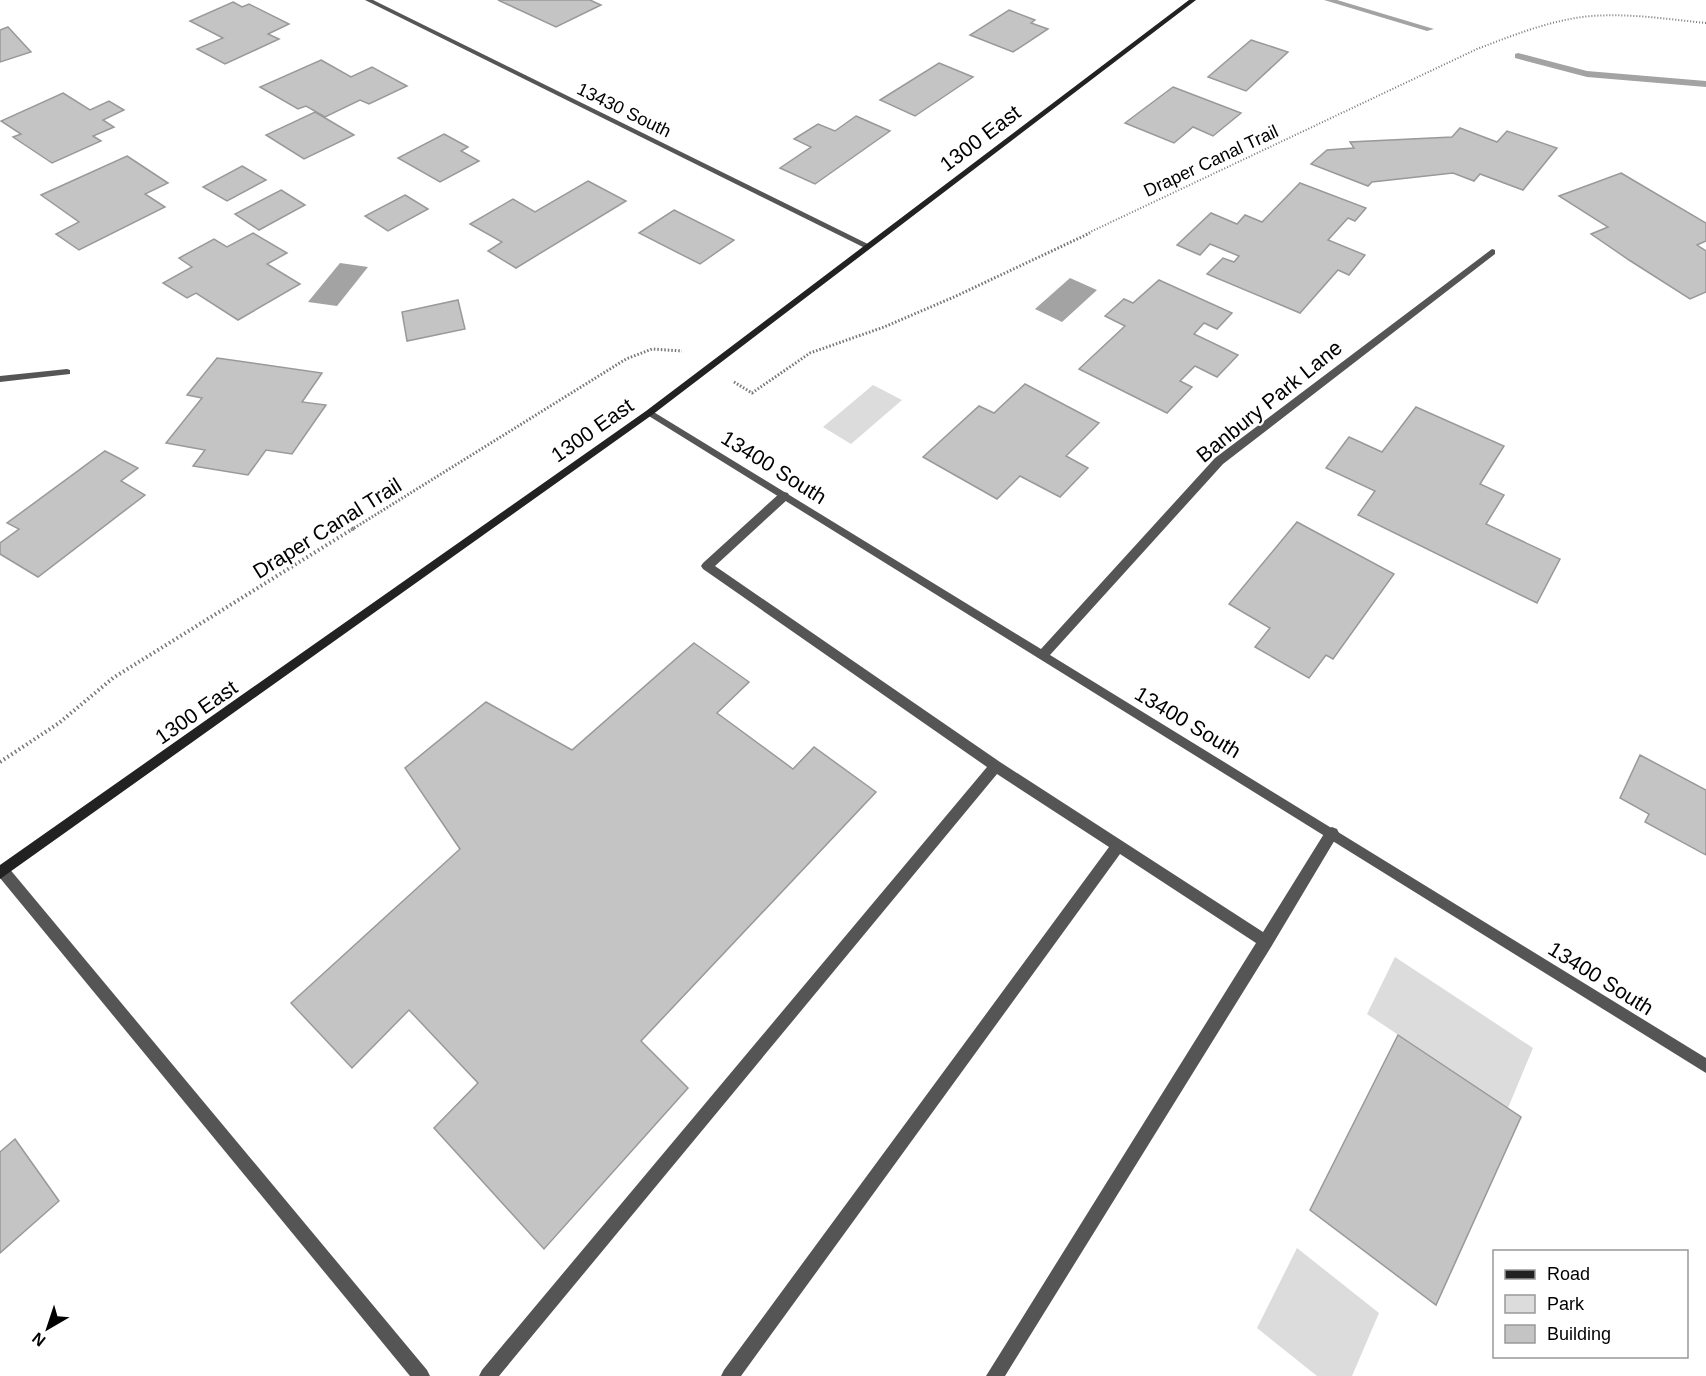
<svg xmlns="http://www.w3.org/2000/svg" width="1706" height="1376" font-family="Arial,sans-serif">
<rect width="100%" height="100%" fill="#fff"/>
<g fill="#dcdcdc">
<polygon points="873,385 902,400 851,444 823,427"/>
<polygon points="1395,957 1533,1048 1508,1108 1367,1014"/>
<polygon points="1297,1248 1379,1313 1352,1376 1317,1376 1257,1328"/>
</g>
<g fill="#a3a3a3">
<polygon points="340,263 368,267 337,306 308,302"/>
<polygon points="1070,278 1097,290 1062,322 1035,309"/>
</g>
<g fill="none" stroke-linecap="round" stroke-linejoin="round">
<g fill="#a3a3a3" fill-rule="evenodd">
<polygon points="1324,0 1337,0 1434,29 1427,31"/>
<polygon points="1518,53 1587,71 1706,81 1706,87 1587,77 1515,58 1515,54"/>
</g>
</g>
<g fill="#c4c4c4" stroke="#999" stroke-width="1.5">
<polygon points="498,0 590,0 601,5 556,27"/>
<polygon points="233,2 242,7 249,4 289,24 268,34 279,39 225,64 197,49 223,38 190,21"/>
<polygon points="1009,10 1035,20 1031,23 1048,29 1013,52 970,35"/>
<polygon points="8,27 31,52 0,62 0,30"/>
<polygon points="1251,40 1288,52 1246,91 1208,77"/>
<polygon points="321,60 351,77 372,67 407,86 369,104 360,100 325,117 306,106 298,109 260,87"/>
<polygon points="939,63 973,77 915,116 880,100"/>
<polygon points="1173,87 1241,113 1213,136 1193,127 1174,143 1125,123"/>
<polygon points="63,93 90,110 109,101 124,110 103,120 114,127 93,136 101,141 52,163 13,137 21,134 1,121"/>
<polygon points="315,112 354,135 304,159 266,135"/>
<polygon points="856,116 890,131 815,184 780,168 811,147 794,139 818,124 835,131"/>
<polygon points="1460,128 1497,142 1507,131 1557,148 1523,190 1480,174 1474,181 1453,173 1372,182 1368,186 1311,164 1327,150 1354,148 1350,142 1452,137"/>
<polygon points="444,134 468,147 461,151 479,161 440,182 398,158"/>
<polygon points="127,156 168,183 145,194 165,207 79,250 56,234 79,222 41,195"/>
<polygon points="242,166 266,180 227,201 203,187"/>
<polygon points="1621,173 1706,223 1706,241 1697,245 1706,251 1706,292 1690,299 1629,260 1591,234 1608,227 1559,196"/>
<polygon points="588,181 626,201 516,268 488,251 502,242 470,224 513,199 535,212"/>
<polygon points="1300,183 1366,208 1355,221 1348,218 1328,240 1365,255 1349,275 1338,270 1300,313 1207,274 1223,258 1234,262 1239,256 1210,244 1200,255 1177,245 1211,213 1237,224 1245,215 1262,222"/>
<polygon points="281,190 305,205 259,230 235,214"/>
<polygon points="405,195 428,209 388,231 365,216"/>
<polygon points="674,210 734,240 700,264 639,233"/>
<polygon points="253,233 287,253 267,264 300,284 238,320 196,293 187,298 163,283 192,267 179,258 214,239 227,247"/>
<polygon points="1159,280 1232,313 1217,329 1204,323 1194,334 1238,355 1217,377 1195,366 1180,381 1192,387 1167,413 1079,369 1125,326 1105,316 1124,299 1133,303"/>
<polygon points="458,300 465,329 407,341 402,312"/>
<polygon points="217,358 322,373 302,402 326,405 292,454 266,450 248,475 193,466 205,450 166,443 202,398 187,395"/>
<polygon points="1025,384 1099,423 1066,456 1088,468 1060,497 1020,476 997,499 923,457 979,406 994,413"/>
<polygon points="1416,407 1504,446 1480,484 1504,495 1486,524 1560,559 1537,603 1358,515 1375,491 1326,468 1349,437 1382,452"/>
<polygon points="105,451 138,468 121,481 145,495 38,577 0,554 0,543 19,529 7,523"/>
<polygon points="1297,522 1394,574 1333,659 1326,655 1309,678 1255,647 1270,628 1229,604"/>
<polygon points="694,643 749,682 717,713 793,769 814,747 876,792 641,1041 688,1088 544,1249 434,1128 478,1083 409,1010 352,1068 291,1003 460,849 405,768 486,702 572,750"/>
<polygon points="1640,755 1706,790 1706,855 1645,822 1649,814 1620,798"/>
<polygon points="1398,1035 1521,1117 1436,1305 1310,1210"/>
<polygon points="15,1139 59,1201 0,1253 0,1152"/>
</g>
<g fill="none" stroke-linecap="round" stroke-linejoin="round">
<path stroke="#777" stroke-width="2" stroke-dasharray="1 2" stroke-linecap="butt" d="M1086,234L1477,49C1511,36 1546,22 1582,17C1623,12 1665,19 1706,23"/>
<g stroke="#777" stroke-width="3" stroke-dasharray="1.5 2" stroke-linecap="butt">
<polyline points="734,382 752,393 810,353 884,327 954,297 1090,233"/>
<polyline points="351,530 626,359 652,349 682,351"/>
</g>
<polyline stroke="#777" stroke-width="4" stroke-dasharray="1.5 3" stroke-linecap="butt" points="0,762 59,723 113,678 354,528"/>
<g fill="#555" fill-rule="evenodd">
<polygon points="784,492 788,493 789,496 788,499 715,566 1000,762 1263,932 1327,829 1332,827 1337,829 1339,833 1271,947 1005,1376 986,1376 1256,943 1120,854 741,1376 721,1376 724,1370 1109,847 997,774 499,1376 479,1376 482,1370 987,767 703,569 701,566 703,563 780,493"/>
<polygon points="3,865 8,867 427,1370 430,1376 410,1376 0,878 0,866"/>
</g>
<g fill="#555" fill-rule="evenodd">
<polygon points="365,0 373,0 872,246 865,248"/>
<polygon points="1492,249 1495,250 1495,254 1223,464 1050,655 1706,1058 1706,1073 644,413 649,410 652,411 1041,649 1215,458"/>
<polygon points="67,369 70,370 70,374 0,382 0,376"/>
</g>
<polygon fill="#222" fill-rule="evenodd" points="1189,0 1196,0 652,415 0,879 0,865 646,411"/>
</g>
<g text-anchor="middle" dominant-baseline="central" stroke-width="4.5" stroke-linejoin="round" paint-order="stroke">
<g font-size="18" fill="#000" stroke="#fff">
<text transform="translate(624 110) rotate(26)">13430 South</text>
<text transform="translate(1211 161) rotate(-25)">Draper Canal Trail</text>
</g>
<g font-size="21" fill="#000" stroke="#fff">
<text transform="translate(980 138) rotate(-37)">1300 East</text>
<text transform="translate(1269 401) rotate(-39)">Banbury Park Lane</text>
<text transform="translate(592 430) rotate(-35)">1300 East</text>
<text transform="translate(774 467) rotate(32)">13400 South</text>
<text transform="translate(327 528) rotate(-32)">Draper Canal Trail</text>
<text transform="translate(196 712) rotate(-35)">1300 East</text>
<text transform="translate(1188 722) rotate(31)">13400 South</text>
<text transform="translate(1601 978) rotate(32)">13400 South</text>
</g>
</g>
<rect x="1493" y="1250" width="195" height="108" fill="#ffffff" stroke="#999999" stroke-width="1.5"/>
<rect x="1505" y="1270" width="30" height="9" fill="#222222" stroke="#999999" stroke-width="1.5"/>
<text x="1547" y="1280" font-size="18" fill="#000000">Road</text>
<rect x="1505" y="1295" width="30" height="18" fill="#dcdcdc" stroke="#999999" stroke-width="1.5"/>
<text x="1547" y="1310" font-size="18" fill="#000000">Park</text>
<rect x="1505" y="1325" width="30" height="18" fill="#c4c4c4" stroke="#999999" stroke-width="1.5"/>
<text x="1547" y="1340" font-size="18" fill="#000000">Building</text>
<g transform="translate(48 1328) rotate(219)" stroke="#ffffff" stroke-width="4.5" paint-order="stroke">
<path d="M0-4.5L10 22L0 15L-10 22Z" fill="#000000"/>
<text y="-9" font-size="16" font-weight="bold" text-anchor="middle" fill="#000000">N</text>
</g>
</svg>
